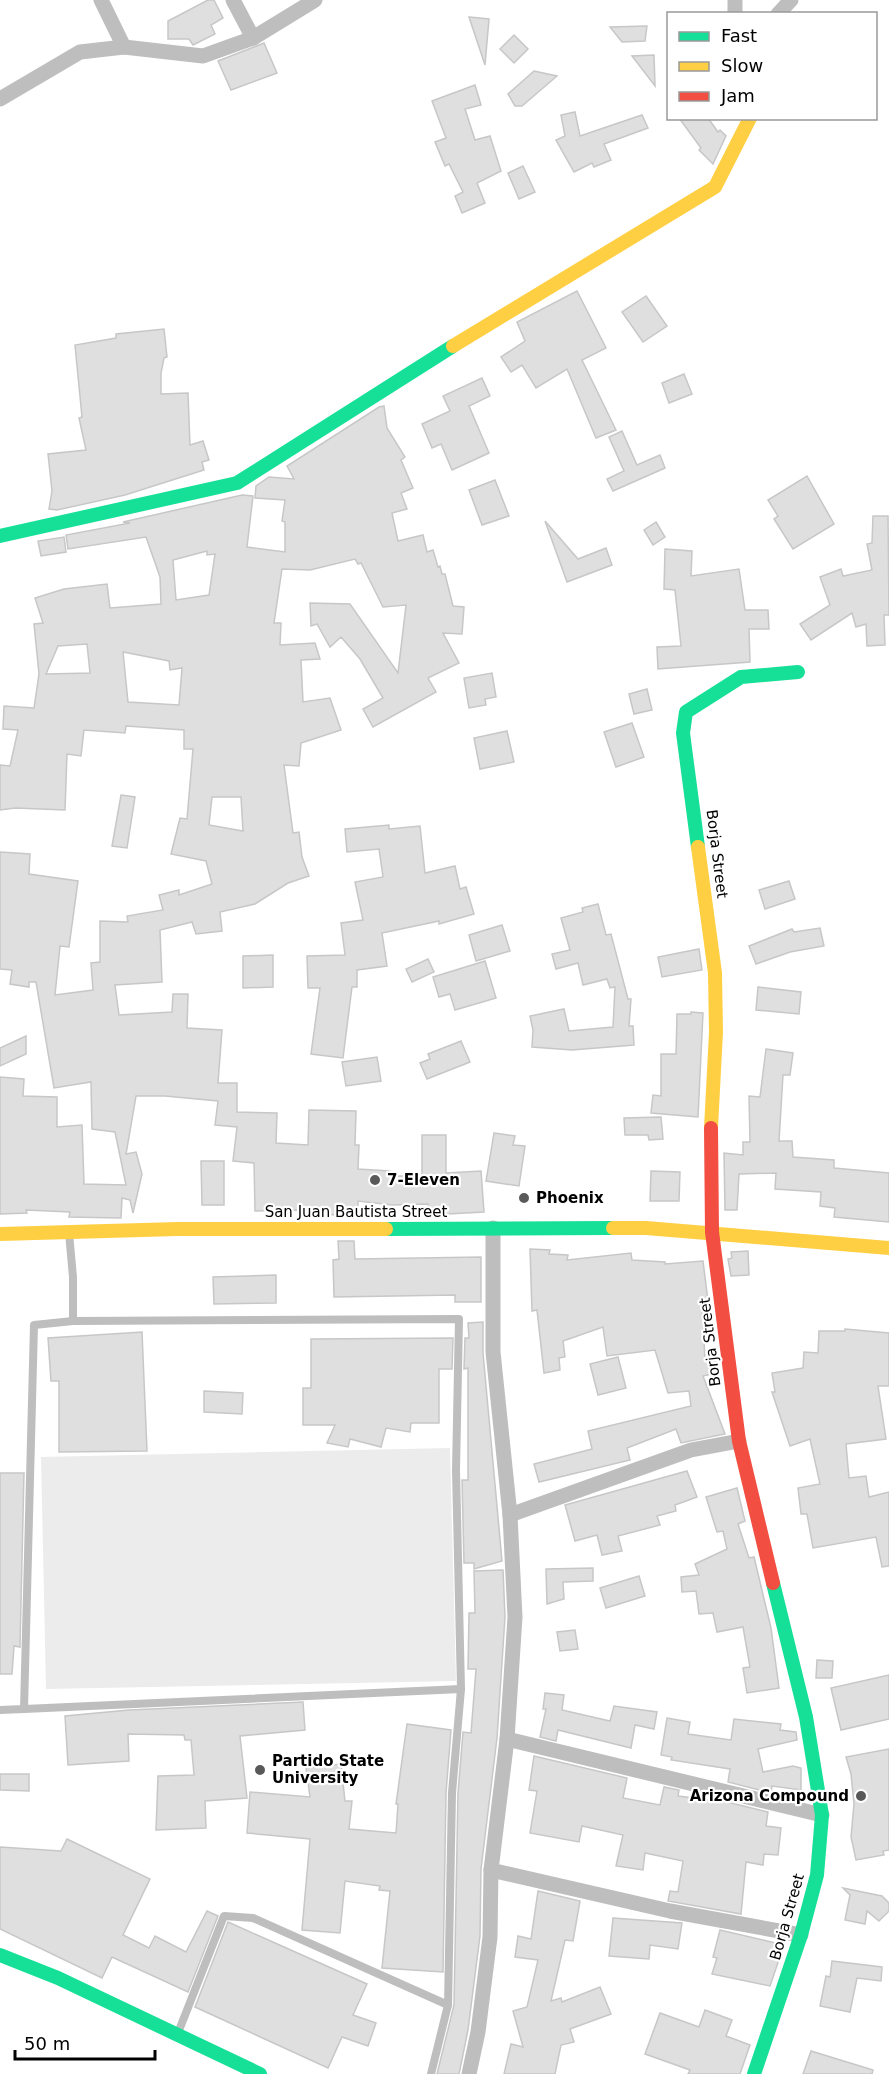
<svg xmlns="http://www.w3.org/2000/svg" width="889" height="2074" font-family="'DejaVu Sans',sans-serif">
<rect width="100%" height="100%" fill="#fff"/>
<polygon fill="#ececec" points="450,1448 456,1681 46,1689 41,1457"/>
<g fill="#dfdfdf" stroke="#c7c7c7" stroke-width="1.5" fill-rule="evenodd">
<polygon points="208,0 214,0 223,18 211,25 215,34 193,45 189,39 168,39 168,21"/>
<polygon points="469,17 489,19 485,65"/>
<polygon points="647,26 645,41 622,42 610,27"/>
<polygon points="514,35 528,49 514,63 500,49"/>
<polygon points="264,43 277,73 231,90 218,61"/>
<polygon points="654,55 655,86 632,56"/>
<polygon points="534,71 557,76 522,106 515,106 508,94"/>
<polygon points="475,85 481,105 465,109 475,140 490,136 501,171 477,183 485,203 462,213 455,196 463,192 449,164 445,166 435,142 446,138 432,101"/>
<polygon points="575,112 580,136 642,115 648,128 604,144 611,160 594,167 592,163 574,172 556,140 565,136 561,115"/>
<polygon points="679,118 708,118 718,132 720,130 726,136 713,164 699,150 701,148"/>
<polygon points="523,166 535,192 519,199 508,173"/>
<polygon points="577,291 606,348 582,360 616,430 596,438 567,369 536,388 522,365 511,372 501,357 525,341 517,322"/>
<polygon points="646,296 667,326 643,342 622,312"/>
<polygon points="164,329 167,357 164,358 161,373 161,394 188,393 190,445 203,441 209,460 202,462 204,470 125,495 57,510 49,509 52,491 48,454 86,450 79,418 82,417 75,345 116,338 116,334"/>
<polygon points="684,374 692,394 669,403 662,383"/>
<polygon points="482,378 490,396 469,406 489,453 452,470 441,444 432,448 422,424 450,411 443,396"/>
<path d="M384,406L387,428L405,457L401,460L413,488L401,493L407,509L392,513L398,541L423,535L427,552L433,550L438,567L440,566L442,574H445L453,606L464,607L462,634L443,633L459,663L428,678L436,692L373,727L363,709L383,698L360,659L341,637L330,647L317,624L311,626L310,603L350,604L398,673L406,605L383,607L361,563L358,564L355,559L310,570L282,569L274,623H281L280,645L315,643L320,659L301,660L303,702L330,698L341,730L301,743L299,766L284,765L293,833L299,832L302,857L309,876L288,883L255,904L220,912L222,931L196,934L192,922L160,930L162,982L115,985L119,1015L172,1012L173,994H188L187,1028L222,1030L218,1083H237V1112L277,1113L276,1143L308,1145L309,1110L356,1111L355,1145H359L358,1169L390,1171L389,1176H422V1135H446V1173L481,1171L484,1212L429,1215L428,1204L392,1205L358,1201V1214L352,1216L304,1213V1210L255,1211L254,1163L233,1161L237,1127L215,1125L218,1101L165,1096H136L126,1154L136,1152L142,1174L133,1213L130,1200L122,1198L121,1218L69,1217L70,1212L26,1210L27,1213L0,1214V1077L24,1079L23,1096L57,1097V1127L82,1125L84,1184L126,1185L115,1132L92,1129L91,1082L54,1088L36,982H29V987L10,984L12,970L0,969V852L30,854L29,874L78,881L69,947L60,946L55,995L93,990L91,963L100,962V921L128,922L127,916L163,910L159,895L179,890V895L212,884L206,861L171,854L180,818L187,819L193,749H184V730L126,726L125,733L84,730L81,756L67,754L65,810L15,808L0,810V765L10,766L18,730L3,729L4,706L34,708L39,674L34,624L43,623L35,598L64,589L107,584L110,608L161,604L160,577L146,537L68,549L66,535L130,523L123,522L242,495L253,496L247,547L285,552V522L282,521L285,500L255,498L256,486L269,477L294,479L287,466L379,407ZM207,551V555L215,554L209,595L176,600L173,560ZM87,644L90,673L46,674L58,646ZM123,652L169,661L170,670L182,668L179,705L128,702ZM212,797H241L243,831L209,825Z"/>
<polygon points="622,431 637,465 660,455 665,468 613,491 607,479 624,471 609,437"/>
<polygon points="807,476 834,524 793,549 774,519 778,516 768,500"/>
<polygon points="495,480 509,516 482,525 469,490"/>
<polygon points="873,516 888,516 889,615 884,615 885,645 867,646 866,624 856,627 852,613 811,640 800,624 830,605 820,577 841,569 843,576 872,570 867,544 872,543"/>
<polygon points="545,521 578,559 606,548 612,565 567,582"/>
<polygon points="656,522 665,537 653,545 644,530"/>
<polygon points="64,537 66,552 41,556 38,541"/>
<polygon points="665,549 692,551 691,576 739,569 745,610 768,610 769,629 749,629 750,662 658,669 657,647 681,646 675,590 664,589"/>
<polygon points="492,673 496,697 485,699 486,705 469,708 464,678"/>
<polygon points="647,689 652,710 634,714 629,694"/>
<polygon points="632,723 644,757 616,767 604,732"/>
<polygon points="507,731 514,762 480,769 474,738"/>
<polygon points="121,795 135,797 127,848 112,846"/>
<polygon points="389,825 389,829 420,826 425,873 455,866 460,889 466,887 474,914 439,924 439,921 382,933 387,966 357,970 357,987 352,987 343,1058 311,1054 320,988 308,988 307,956 345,955 341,923 363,920 355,882 383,877 379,849 347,852 345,829"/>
<polygon points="789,881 795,899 765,909 759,890"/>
<polygon points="598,904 606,935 611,934 628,999 631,999 629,1026 633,1026 634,1045 572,1050 532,1047 533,1030 530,1016 564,1009 569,1031 613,1027 615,987 610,988 607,979 583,985 578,963 556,969 552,954 570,950 561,918 583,912 582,908"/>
<polygon points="502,925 510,951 476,961 469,935"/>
<polygon points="820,928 824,946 790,952 756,964 749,946 792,929 794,932"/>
<polygon points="699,949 702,970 662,977 658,957"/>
<polygon points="273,955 273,987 243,988 243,956"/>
<polygon points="428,959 434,972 412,982 406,969"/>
<polygon points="485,961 496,998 455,1010 450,994 439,997 433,977"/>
<polygon points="758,987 801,992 799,1014 756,1010"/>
<polygon points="691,1012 703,1013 698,1117 651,1113 653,1095 661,1096 661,1054 676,1054 677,1014 691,1014"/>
<polygon points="26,1036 26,1054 0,1066 0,1048"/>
<polygon points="461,1041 470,1062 427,1079 420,1063 430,1059 428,1054"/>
<polygon points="766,1049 793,1053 790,1075 783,1075 779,1141 792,1141 793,1157 834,1160 834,1168 889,1173 889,1222 834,1217 835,1208 820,1206 821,1192 775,1189 776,1173 739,1174 737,1210 725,1210 724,1153 743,1155 743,1142 750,1142 749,1096 760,1097"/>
<polygon points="377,1057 381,1081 346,1086 342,1062"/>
<polygon points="661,1117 663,1139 649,1140 648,1135 625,1135 624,1118"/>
<polygon points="494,1133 515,1136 513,1145 525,1146 519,1186 486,1181"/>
<polygon points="201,1161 224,1161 224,1205 202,1205"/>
<polygon points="651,1171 680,1172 679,1201 650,1201"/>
<polygon points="338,1241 354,1241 355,1259 481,1257 481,1302 455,1302 455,1295 334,1297 333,1260 339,1259"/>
<polygon points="530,1249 550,1250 549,1254 568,1255 567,1260 631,1253 632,1260 665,1262 665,1264 703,1261 708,1301 702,1301 705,1360 715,1358 717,1373 703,1376 725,1434 681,1443 676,1429 627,1448 630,1460 539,1482 534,1464 592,1449 588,1431 691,1406 689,1391 668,1393 655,1350 607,1356 603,1327 563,1341 565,1357 559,1358 560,1370 544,1373 537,1310 532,1311"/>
<polygon points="748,1251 749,1275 731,1276 728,1259 732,1258 731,1252"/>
<polygon points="276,1275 276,1303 214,1304 213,1277"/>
<polygon points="483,1322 483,1353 502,1561 474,1569 474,1563 464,1563 462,1480 468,1480 468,1368 464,1369 465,1338 469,1338 468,1323"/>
<polygon points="845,1329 889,1333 889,1386 878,1386 886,1439 846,1444 849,1478 866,1476 869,1497 889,1492 889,1566 882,1567 876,1537 813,1548 807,1514 801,1514 798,1488 820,1484 810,1439 790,1446 772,1392 775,1392 772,1373 803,1368 804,1352 818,1353 819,1331 845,1331"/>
<polygon points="142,1332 147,1451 59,1452 59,1381 51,1381 48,1338"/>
<polygon points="453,1338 452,1369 439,1369 439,1423 411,1423 410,1432 386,1428 381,1447 350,1439 348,1447 327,1443 335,1425 303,1425 303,1388 311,1388 311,1339"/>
<polygon points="618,1357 626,1388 598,1395 590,1364"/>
<polygon points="204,1391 243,1393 242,1414 204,1412"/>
<polygon points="687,1471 697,1497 675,1505 676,1511 657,1516 660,1525 618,1536 622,1551 602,1555 597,1535 575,1541 565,1505"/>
<polygon points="0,1473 24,1473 20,1647 14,1646 12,1674 0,1674"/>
<polygon points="737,1488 745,1521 738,1524 749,1558 754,1557 771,1628 779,1688 747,1693 743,1668 750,1667 743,1627 717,1632 713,1613 699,1614 696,1591 682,1592 681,1577 699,1575 695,1564 727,1549 723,1531 717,1532 706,1497"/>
<polygon points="593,1568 593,1581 563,1582 564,1599 547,1604 546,1569"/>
<polygon points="503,1570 505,1617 497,1738 481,1869 480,1936 468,2030 459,2074 437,2074 454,2005 458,1793 463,1732 471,1733 476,1669 468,1669 469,1613 475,1613 474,1571"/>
<polygon points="639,1576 645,1596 606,1608 600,1588"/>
<polygon points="575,1630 578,1649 560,1651 557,1632"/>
<polygon points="817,1660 833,1661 832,1678 816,1678"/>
<polygon points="889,1675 889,1719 841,1730 831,1688"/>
<polygon points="545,1693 564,1695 562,1710 610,1721 614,1706 657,1712 654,1729 635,1725 631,1748 558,1730 556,1741 540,1737 546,1709 543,1709"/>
<polygon points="303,1702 305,1730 240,1736 247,1798 205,1801 206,1828 156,1830 158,1776 194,1775 191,1740 185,1740 184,1735 128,1734 129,1761 68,1765 65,1716 129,1710"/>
<polygon points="667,1718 690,1722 688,1734 731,1740 734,1719 781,1724 780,1730 796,1732 797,1740 758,1749 763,1772 793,1766 801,1768 801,1790 772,1786 771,1793 728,1782 730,1769 671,1760 672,1757 661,1755"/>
<polygon points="407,1724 451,1730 446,1793 443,1972 382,1968 390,1891 379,1890 380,1886 345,1881 340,1933 302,1930 310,1839 247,1833 250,1792 310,1797 306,1768 341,1764 345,1801 352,1801 349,1829 396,1833 398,1804 396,1804"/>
<polygon points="889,1749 889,1850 883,1851 884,1855 856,1860 851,1837 854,1804 851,1774 846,1757"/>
<polygon points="534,1756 627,1778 623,1798 660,1805 664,1787 679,1790 678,1796 727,1802 768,1812 766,1826 781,1828 778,1855 764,1854 763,1865 746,1862 741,1914 668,1901 670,1891 678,1892 683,1861 645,1853 643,1870 616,1866 623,1835 582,1826 579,1842 530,1833 537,1791 529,1790"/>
<polygon points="0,1774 29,1774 29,1791 0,1790"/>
<polygon points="67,1839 150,1879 123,1935 149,1948 155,1936 186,1952 207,1911 218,1916 188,1992 112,1957 102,1978 0,1929 0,1847 61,1851"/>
<polygon points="843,1888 882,1896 889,1903 889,1911 879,1921 867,1911 865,1924 845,1920 850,1895"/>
<polygon points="538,1891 580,1901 573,1941 565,1940 551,2001 561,1998 562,2002 600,1987 611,2014 570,2029 574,2042 561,2045 555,2074 504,2074 511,2044 523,2047 513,2011 527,2007 538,1960 515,1957 518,1936 531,1939"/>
<polygon points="613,1918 682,1923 678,1949 650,1945 649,1959 609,1956"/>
<polygon points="228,1922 367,1984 353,2015 376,2023 368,2046 342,2037 328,2068 195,2007"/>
<polygon points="720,1930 784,1945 770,1986 712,1974 717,1958 713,1957"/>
<polygon points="832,1961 882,1967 881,1981 857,1978 850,2012 820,2006 826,1976 830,1977"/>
<polygon points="705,2010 732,2020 726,2036 750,2045 740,2074 688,2074 690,2070 645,2054 660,2013 699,2027"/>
<polygon points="811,2051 873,2070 872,2074 803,2074"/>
</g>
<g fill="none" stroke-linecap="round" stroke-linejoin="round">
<g stroke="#bebebe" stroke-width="8">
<polyline points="69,1233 73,1277 73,1321 459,1319 456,1470 461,1689 452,1793 448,2005 431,2074"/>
<polyline points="24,1709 461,1689"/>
<polyline points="0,1710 24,1709 34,1325 73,1321"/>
<polyline points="178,2033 224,1916 253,1918 448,2005"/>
</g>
<g stroke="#bebebe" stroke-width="15">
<polyline points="101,0 124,47"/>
<polyline points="233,0 253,38"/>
<polyline points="735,14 735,0"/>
<polyline points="778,14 791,0"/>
<polyline points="0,99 80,52 124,47 203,56 253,38 315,0"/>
<polyline points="510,1515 691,1450 739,1441"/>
<polyline points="507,1739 822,1815"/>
<polyline points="491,1870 670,1911 801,1935"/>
<polyline points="469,2074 478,2032 490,1937 491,1870 507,1739 515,1617 510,1515 493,1352 493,1228"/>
</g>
<g stroke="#16e098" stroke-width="14">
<polyline points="0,536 237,483 453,346"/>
<polyline points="698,847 683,733 686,712 741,677 798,672"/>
<polyline points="386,1229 613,1228"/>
<polyline points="0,1955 58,1978 260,2074"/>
<polyline points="754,2074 801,1935 817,1875 822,1815 806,1717 773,1583"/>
</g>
<g stroke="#ffcf43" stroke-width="14">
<polyline points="453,346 715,187 750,118"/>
<polyline points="698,847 715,973 716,1032 711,1128"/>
<polyline points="613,1228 646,1228 889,1248"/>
<polyline points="0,1234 178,1229 386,1229"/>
</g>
<polyline stroke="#f24e42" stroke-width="14" points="711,1128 712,1232 739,1441 773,1583"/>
</g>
<g fill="#595959" stroke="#fff" stroke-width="2">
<circle cx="375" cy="1180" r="6"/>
<circle cx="524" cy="1198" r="6"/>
<circle cx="260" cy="1770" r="6"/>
<circle cx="861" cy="1796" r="6"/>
</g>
<g text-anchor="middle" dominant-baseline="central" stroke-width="4.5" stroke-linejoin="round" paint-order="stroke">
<g font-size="15" fill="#000" stroke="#fff">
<text transform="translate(717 854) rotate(83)">Borja Street</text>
<text x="356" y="1212">San Juan Bautista Street</text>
<text transform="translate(710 1342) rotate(-97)">Borja Street</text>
<text transform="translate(787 1917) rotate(-74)">Borja Street</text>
</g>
<g font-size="15" font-weight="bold" fill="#000" stroke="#fff" text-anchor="start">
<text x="387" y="1180">7-Eleven</text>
<text x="536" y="1198">Phoenix</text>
<text x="272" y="1761">Partido State<tspan x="272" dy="17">University</tspan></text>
<text x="849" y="1796" text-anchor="end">Arizona Compound</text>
</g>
</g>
<rect x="667" y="12" width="210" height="108" fill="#ffffff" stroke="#999999" stroke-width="1.5"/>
<rect x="679" y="32" width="30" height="9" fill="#16e098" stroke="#999999" stroke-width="1.5"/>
<text x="721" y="42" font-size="18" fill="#000000">Fast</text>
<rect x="679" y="62" width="30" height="9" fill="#ffcf43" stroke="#999999" stroke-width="1.5"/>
<text x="721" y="72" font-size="18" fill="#000000">Slow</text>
<rect x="679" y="92" width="30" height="9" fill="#f24e42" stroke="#999999" stroke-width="1.5"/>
<text x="721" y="102" font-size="18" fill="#000000">Jam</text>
<path d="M15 2050v9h140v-9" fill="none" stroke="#000000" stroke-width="3"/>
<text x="24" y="2050" font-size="18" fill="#000000" stroke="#ffffff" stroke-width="4.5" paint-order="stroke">50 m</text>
</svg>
